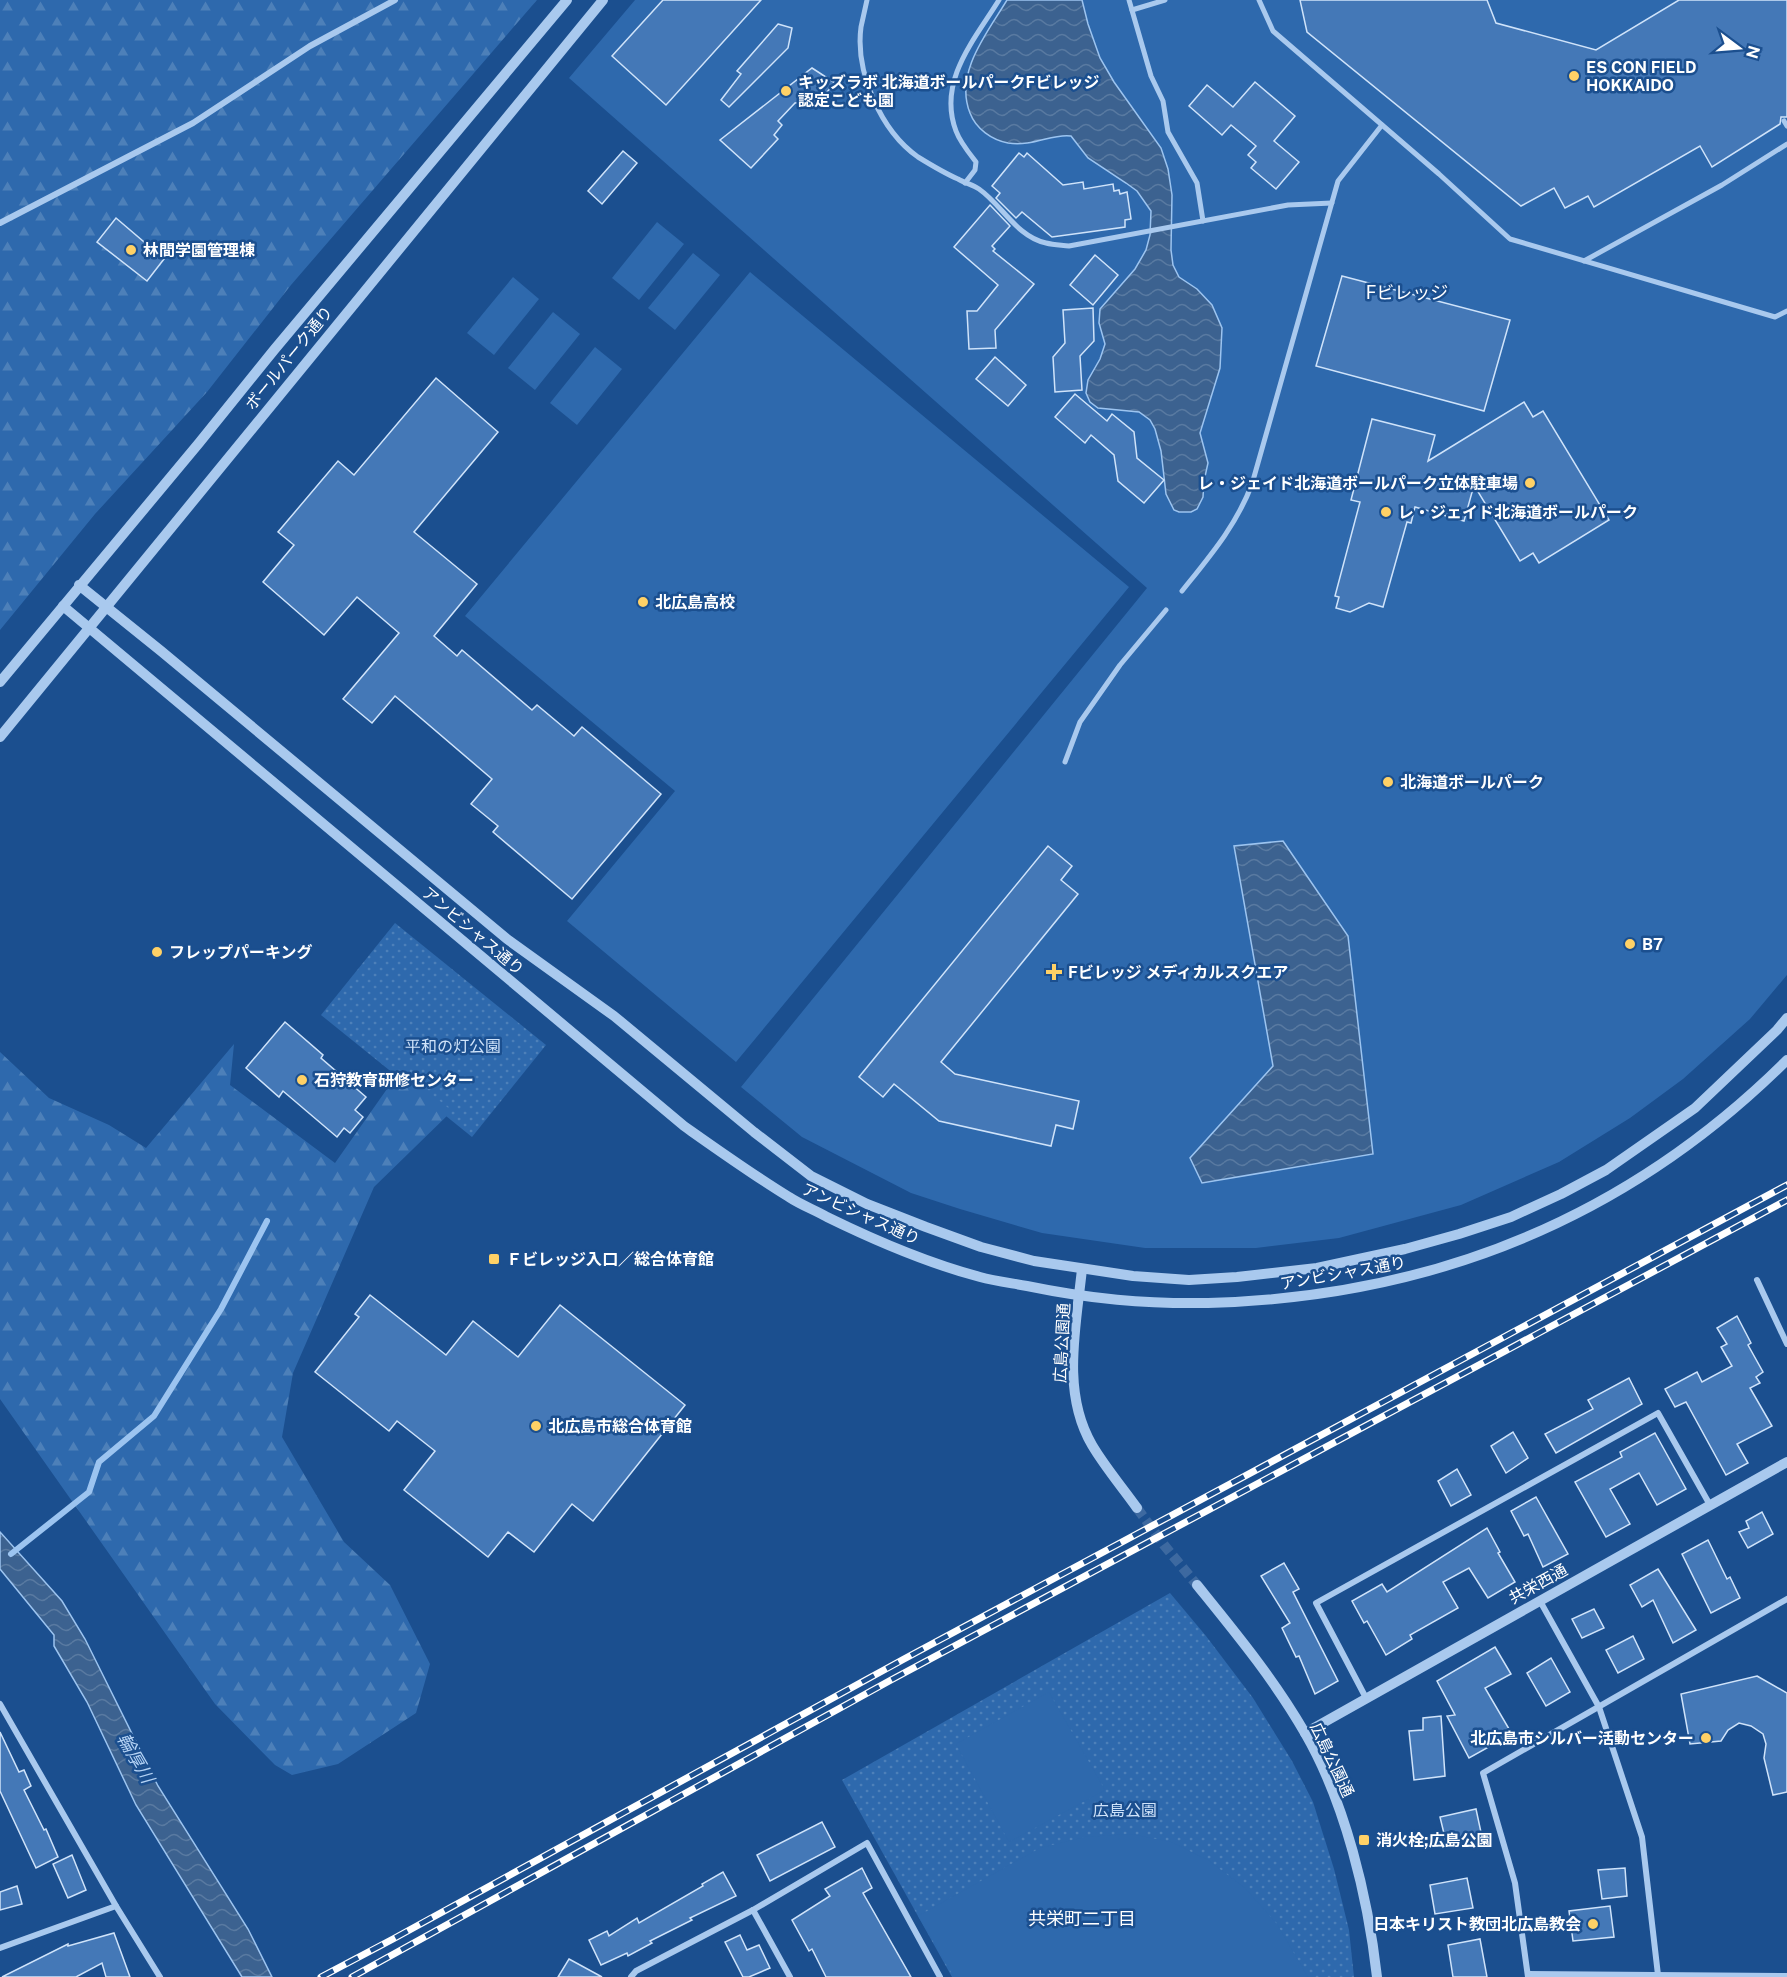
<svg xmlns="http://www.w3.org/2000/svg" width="1787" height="1977" font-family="'Public Sans','Noto Sans JP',sans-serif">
<defs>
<pattern id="green-dots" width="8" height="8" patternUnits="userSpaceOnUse" patternTransform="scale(1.5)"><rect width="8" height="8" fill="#2e69ad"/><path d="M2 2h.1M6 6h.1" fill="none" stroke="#4d80b9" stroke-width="1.8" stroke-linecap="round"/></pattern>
<pattern id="forest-firs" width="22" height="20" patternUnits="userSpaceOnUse" patternTransform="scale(1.5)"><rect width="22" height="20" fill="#2e69ad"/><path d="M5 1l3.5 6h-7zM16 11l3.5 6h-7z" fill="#4d80b9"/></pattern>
<pattern id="water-waves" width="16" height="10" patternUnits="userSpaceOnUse" patternTransform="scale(1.5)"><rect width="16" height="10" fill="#3c6290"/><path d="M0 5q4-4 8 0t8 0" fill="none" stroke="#597aa1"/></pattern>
</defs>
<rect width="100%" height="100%" fill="#1b4f8f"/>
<g fill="url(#green-dots)">
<polygon points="395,923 546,1045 472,1137 321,1015"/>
<polygon points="1170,1593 1206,1636 1253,1698 1292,1761 1313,1802 1334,1869 1349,1930 1354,1977 952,1977 842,1780"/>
</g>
<g fill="url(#forest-firs)">
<polygon points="0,0 537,0 291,285 207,392 95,514 0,630"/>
<polygon points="234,1044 230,1085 335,1163 401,1069 452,1111 374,1187 293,1373 282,1437 344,1542 390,1585 430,1664 416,1713 338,1764 292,1775 275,1765 215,1704 0,1399 0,1052 49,1098 109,1125 146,1148"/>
</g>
<g fill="#2e69ad">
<polygon points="635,0 1787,0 1787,975 1750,1019 1683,1079 1630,1118 1559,1162 1461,1205 1339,1238 1256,1248 1145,1248 1042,1233 960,1209 911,1193 802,1137 741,1087 1147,588 569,78"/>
<polygon points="657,222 684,244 639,300 612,278"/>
<polygon points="693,253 720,275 675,330 648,308"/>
<polygon points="750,272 1129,587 736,1062 567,921 675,791 465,616"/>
<polygon points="513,277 539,299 494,355 467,333"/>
<polygon points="553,312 580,334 535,390 508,368"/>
<polygon points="595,347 622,369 577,425 550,403"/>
<polygon points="1049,1692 1105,1790 1009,1842 956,1744"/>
<polygon points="1131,1834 1171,1842 1208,1860 1245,1888 1277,1924 1308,1977 954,1977 918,1916 1040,1848 1085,1837"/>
</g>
<g fill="url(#water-waves)" stroke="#9cc4f0" stroke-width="1.5">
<path d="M1007,0H1082L1088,24L1100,58L1114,82L1161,148L1168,169L1172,195L1171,250L1173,265L1179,277L1197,289L1212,305L1222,328L1220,368L1200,433L1208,463L1204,481L1203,497L1197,509L1191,512H1179L1174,510L1166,494L1161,451L1155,429L1150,420L1139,412L1098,408L1090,402L1086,393L1088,380L1100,359L1105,344L1099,323L1100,309L1135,269L1146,250L1150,235L1151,211L1137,191L1126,183L1088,158L1071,136C1053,133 1033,147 1008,143C992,140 976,129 970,113C954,73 987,33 1007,0Z"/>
<polygon points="1283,841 1348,936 1373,1154 1202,1183 1190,1158 1273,1066 1234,846"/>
<polygon points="0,1532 62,1601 85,1639 158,1786 248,1929 272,1977 242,1977 136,1805 87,1702 54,1646 54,1635 0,1569"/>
</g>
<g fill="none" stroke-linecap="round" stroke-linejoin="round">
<polyline stroke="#9cc4f0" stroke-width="6" points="11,1554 89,1492 99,1462 154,1416 221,1309 267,1221"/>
</g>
<g fill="#4478b7" stroke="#cfe3fa" stroke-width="1.5">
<polygon points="663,0 761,0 666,105 612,56"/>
<polygon points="1300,0 1487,0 1496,23 1596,50 1679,0 1787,0 1787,117 1781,117 1780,124 1712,167 1700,146 1594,207 1588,196 1565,208 1554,188 1521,206 1307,32"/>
<polygon points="778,24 792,28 788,48 729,107 721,100 741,74 737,71"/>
<polygon points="812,68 835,83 819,101 795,103 778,121 782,125 774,135 778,139 751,168 720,140"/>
<polygon points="1255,82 1295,116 1274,141 1299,162 1276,189 1251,168 1256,162 1248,155 1256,146 1231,125 1222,135 1189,106 1207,85 1233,107"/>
<polygon points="623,151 637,163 602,204 588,191"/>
<polygon points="1019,153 1024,157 1027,153 1063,185 1083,182 1084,189 1113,184 1114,191 1119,190 1120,194 1127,192 1131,219 1125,220 1125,227 1052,237 1022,212 1016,218 996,198 1000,193 992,186"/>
<polygon points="990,205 1010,226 992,246 995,249 993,251 1034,284 995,330 996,348 969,349 967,311 977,311 998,285 954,247"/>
<polygon points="116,218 164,259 147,281 97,242"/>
<polygon points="1095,255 1118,275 1093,305 1070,285"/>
<polygon points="1342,276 1510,320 1484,411 1316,366"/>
<polygon points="1093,308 1094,341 1080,356 1082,390 1055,392 1053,357 1065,343 1063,310"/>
<polygon points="995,357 1026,385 1008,406 976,379"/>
<polygon points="436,378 498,432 414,532 477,584 434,636 457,656 462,650 532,710 537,705 574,736 582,727 661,794 572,899 493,832 498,826 471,804 492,779 395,696 372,723 343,699 399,633 357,597 324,635 263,582 294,545 278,532 338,461 354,475"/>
<polygon points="1075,394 1107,421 1112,414 1134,432 1137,458 1164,480 1144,503 1118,481 1114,455 1091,435 1085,443 1055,417"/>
<polygon points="1524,402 1533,417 1543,411 1609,520 1539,563 1533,553 1520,561 1474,485 1464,521 1415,507 1411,523 1407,522 1383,607 1369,603 1350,612 1336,608 1339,597 1335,596 1360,502 1351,500 1372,419 1435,435 1428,461"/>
<polygon points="1048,846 1072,866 1061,880 1078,894 941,1062 955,1074 1079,1101 1073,1129 1056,1125 1051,1146 939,1121 894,1084 883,1097 859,1077"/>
<polygon points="285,1022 323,1055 321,1058 366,1097 355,1110 363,1117 350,1133 344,1128 337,1137 283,1091 279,1097 246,1068"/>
<polygon points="370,1295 446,1355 473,1321 518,1357 560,1305 685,1405 593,1521 572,1504 534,1552 508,1532 488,1557 404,1490 435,1451 397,1421 389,1431 315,1372 359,1317 355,1314"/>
<polygon points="1737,1316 1751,1343 1748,1345 1763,1372 1756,1377 1760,1383 1750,1388 1772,1426 1737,1444 1748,1463 1726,1475 1686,1402 1675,1407 1665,1389 1697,1372 1702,1382 1732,1366 1721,1347 1727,1344 1717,1328"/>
<polygon points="1629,1378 1642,1404 1556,1453 1545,1434 1593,1409 1588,1400"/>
<polygon points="1513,1432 1528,1458 1506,1473 1491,1446"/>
<polygon points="1655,1433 1686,1489 1657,1505 1639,1473 1610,1489 1630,1524 1606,1537 1575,1482 1622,1457 1620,1452"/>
<polygon points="1457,1469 1471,1495 1451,1506 1438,1481"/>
<polygon points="1536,1497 1568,1554 1543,1567 1528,1534 1524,1536 1511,1511"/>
<polygon points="1762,1512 1773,1534 1748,1548 1739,1532 1749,1528 1746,1521"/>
<polygon points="1487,1528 1500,1552 1498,1553 1515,1582 1488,1598 1469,1568 1443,1582 1458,1608 1410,1635 1412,1639 1386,1655 1367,1621 1364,1623 1352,1601 1382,1584 1387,1592"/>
<polygon points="1708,1540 1727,1579 1730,1577 1740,1598 1711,1613 1682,1554"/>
<polygon points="1284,1563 1299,1589 1293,1592 1338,1681 1315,1694 1299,1656 1296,1657 1282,1628 1290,1623 1261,1576"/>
<polygon points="1658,1569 1696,1630 1673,1643 1653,1600 1642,1607 1630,1585"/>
<polygon points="1594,1609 1604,1628 1582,1638 1572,1619"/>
<polygon points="1633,1636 1644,1659 1618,1673 1606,1650"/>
<polygon points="1495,1647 1511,1674 1485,1688 1512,1734 1469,1758 1447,1716 1455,1715 1437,1681"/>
<polygon points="1551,1658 1570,1692 1546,1706 1527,1673"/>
<polygon points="1757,1676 1787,1693 1787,1792 1773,1795 1764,1758 1766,1744 1763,1734 1751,1726 1739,1723 1728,1730 1721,1741 1690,1744 1681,1694"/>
<polygon points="1441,1716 1445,1776 1414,1780 1409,1731 1423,1730 1423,1718"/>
<polygon points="0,1732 19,1772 24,1770 31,1786 24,1790 44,1830 46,1829 58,1857 36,1868 0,1791"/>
<polygon points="1476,1809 1482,1837 1447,1846 1440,1817"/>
<polygon points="822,1822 835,1847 770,1881 757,1855"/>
<polygon points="72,1855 86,1890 68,1898 53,1864"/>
<polygon points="862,1868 872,1888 863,1893 911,1977 826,1977 812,1949 809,1951 792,1920 830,1896 825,1889"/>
<polygon points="1625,1868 1627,1896 1602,1899 1598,1870"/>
<polygon points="723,1872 736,1896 690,1918 692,1920 650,1941 652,1943 628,1956 627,1953 601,1965 589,1940 607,1931 609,1936 637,1918 639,1923 703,1886 702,1884"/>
<polygon points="1467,1878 1473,1908 1435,1914 1430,1885"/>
<polygon points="17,1886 22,1904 0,1910 0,1892"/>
<polygon points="1610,1906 1614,1937 1573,1941 1569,1911"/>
<polygon points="114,1933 130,1977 106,1977 102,1963 76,1977 2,1977 68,1944 68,1946"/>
<polygon points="740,1935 747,1950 759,1945 770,1968 749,1977 743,1977 725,1942"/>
<polygon points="1480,1939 1487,1977 1453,1977 1448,1945"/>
<polygon points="569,1959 602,1977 558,1977"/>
</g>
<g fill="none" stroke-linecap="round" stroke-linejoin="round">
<polyline stroke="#3d69a0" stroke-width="10" stroke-dasharray="10 5" stroke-linecap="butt" points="1137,1508 1164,1545 1197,1585"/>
<g stroke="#a9c9ee" stroke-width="5">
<path d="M867,0C865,9 863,18 861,27C855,72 881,131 918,157C931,165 944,173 958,179C965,183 973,185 979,189C1002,205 1017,237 1046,243C1054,245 1062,245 1069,246L1288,205L1332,203"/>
<polyline points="1129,0 1151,76 1163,101 1168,132 1197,183 1203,221"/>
<polyline points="1259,0 1273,31 1439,174 1510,239 1775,317 1787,311"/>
<polyline points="1132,10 1165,0"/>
<polyline points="1784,121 1787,126"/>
<path d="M965,183L975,170L976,162C969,153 960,142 956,131C937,81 975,39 999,0"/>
<polyline points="1584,261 1722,185 1787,144"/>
<path d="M1182,591C1210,556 1236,526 1252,484L1338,181L1382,125"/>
<polyline points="1065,762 1080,722 1120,665 1166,610"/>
</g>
<g stroke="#a9c9ee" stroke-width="6">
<polyline points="0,223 193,123 310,46 395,0"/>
<polyline points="1757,1280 1787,1344"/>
<polyline points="1540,1601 1599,1707 1642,1837 1658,1975"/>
<polyline points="1366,1698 1316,1603 1658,1413 1710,1505"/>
<polyline points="0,1704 116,1906 160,1977"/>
<polyline points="753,1910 790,1977"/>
<polyline points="0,1948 116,1906"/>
<polyline points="1528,1974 1787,1976"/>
<polyline points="631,1977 636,1971 753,1910 867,1843 940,1977"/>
<polyline points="1528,1977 1515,1883 1483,1773 1787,1599"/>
</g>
<g stroke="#a9c9ee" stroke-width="10">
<polyline points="79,585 161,651 507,939 614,1016 754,1132 811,1176 867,1204 926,1227 981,1247 1034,1261 1133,1276 1189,1280 1237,1277 1317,1268 1405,1249 1459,1234 1511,1217 1561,1194 1606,1170 1695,1108 1777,1030 1787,1018"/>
<path d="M63,606L684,1126C718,1150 753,1175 789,1197C801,1205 815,1210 827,1217C876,1241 927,1263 980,1277C995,1281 1011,1283 1027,1286C1090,1299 1144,1304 1208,1303C1433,1297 1627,1219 1787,1060"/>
<polyline points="0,682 199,443 274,350 567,0"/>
<polyline points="0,737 603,0"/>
<path d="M1082,1269C1076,1327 1061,1392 1092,1445C1105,1467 1122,1487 1137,1508"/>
<path d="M1197,1585C1235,1632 1274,1679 1305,1733C1345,1802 1368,1897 1377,1977"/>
<polyline points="1305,1733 1787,1462"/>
</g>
<defs>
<g id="rail">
<polyline points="321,1977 393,1939 904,1659 1787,1185"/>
<polyline points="352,1977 891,1680 1787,1200"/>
</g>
</defs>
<use href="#rail" stroke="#fff" stroke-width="7"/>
<use href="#rail" stroke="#1b4f8f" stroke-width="4.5" stroke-dasharray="14" stroke-linecap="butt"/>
</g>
<g fill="#ffd166" stroke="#1b4f8f" stroke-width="2">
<circle cx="1574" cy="76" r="6"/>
<circle cx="786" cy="91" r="6"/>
<circle cx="131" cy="250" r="6"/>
<circle cx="1530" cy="483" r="6"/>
<circle cx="1386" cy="512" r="6"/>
<circle cx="643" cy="602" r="6"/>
<circle cx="1388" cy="782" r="6"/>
<circle cx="1630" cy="944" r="6"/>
<circle cx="157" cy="952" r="6"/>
<path d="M1051 963h6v6h6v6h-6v6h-6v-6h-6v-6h6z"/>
<circle cx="302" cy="1080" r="6"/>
<rect x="488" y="1253" width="12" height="12" rx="3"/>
<circle cx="536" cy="1426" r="6"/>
<circle cx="1706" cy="1738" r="6"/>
<rect x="1358" y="1834" width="12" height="12" rx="3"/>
<circle cx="1593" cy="1924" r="6"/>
</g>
<g text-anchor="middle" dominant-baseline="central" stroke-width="5" stroke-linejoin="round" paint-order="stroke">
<g font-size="16" font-weight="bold" fill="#fff" stroke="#1b4f8f" text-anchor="start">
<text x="1586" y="67">ES CON FIELD<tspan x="1586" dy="18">HOKKAIDO</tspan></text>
<text x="798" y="82">キッズラボ 北海道ボールパークFビレッジ<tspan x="798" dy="18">認定こども園</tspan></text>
<text x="143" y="250">林間学園管理棟</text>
<text x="1518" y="483" text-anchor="end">レ・ジェイド北海道ボールパーク立体駐車場</text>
<text x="1398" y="512">レ・ジェイド北海道ボールパーク</text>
<text x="655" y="602">北広島高校</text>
<text x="1400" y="782">北海道ボールパーク</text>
<text x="1642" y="944">B7</text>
<text x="169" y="952">フレップパーキング</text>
<text x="1068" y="972">Fビレッジ メディカルスクエア</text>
<text x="314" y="1080">石狩教育研修センター</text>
<text x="506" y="1259">Ｆビレッジ入口／総合体育館</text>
<text x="548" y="1426">北広島市総合体育館</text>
<text x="1694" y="1738" text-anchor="end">北広島市シルバー活動センター</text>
<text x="1376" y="1840">消火栓;広島公園</text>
<text x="1581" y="1924" text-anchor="end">日本キリスト教団北広島教会</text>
</g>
<g font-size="16" fill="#fff" stroke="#1b4f8f">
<text transform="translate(289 358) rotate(-51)">ボールパーク通り</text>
<text transform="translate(473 931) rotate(40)">アンビシャス通り</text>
<text transform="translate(861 1214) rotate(24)">アンビシャス通り</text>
<text transform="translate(1343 1273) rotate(-10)">アンビシャス通り</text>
<text transform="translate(1062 1343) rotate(-87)">広島公園通</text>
<text transform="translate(1538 1584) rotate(-29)">共栄西通</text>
<text transform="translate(1332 1760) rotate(65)">広島公園通</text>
</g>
<g font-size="16" fill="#cfe3fa" stroke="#1b4f8f">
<text x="453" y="1046">平和の灯公園</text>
<text x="1125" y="1810">広島公園</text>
</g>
<g font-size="18" fill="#fff" stroke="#1b4f8f">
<text x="1407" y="292">Fビレッジ</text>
<text x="1082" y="1918">共栄町二丁目</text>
</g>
<g font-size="18" font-style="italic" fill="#b5d3f5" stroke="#1b4f8f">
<text transform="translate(136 1758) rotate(60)">輪厚川</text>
</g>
</g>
<g transform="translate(1739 48) rotate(106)" stroke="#1b4f8f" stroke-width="4.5" paint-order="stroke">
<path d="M0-4.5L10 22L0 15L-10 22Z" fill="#ffffff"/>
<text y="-9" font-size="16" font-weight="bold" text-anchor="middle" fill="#ffffff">N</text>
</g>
</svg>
